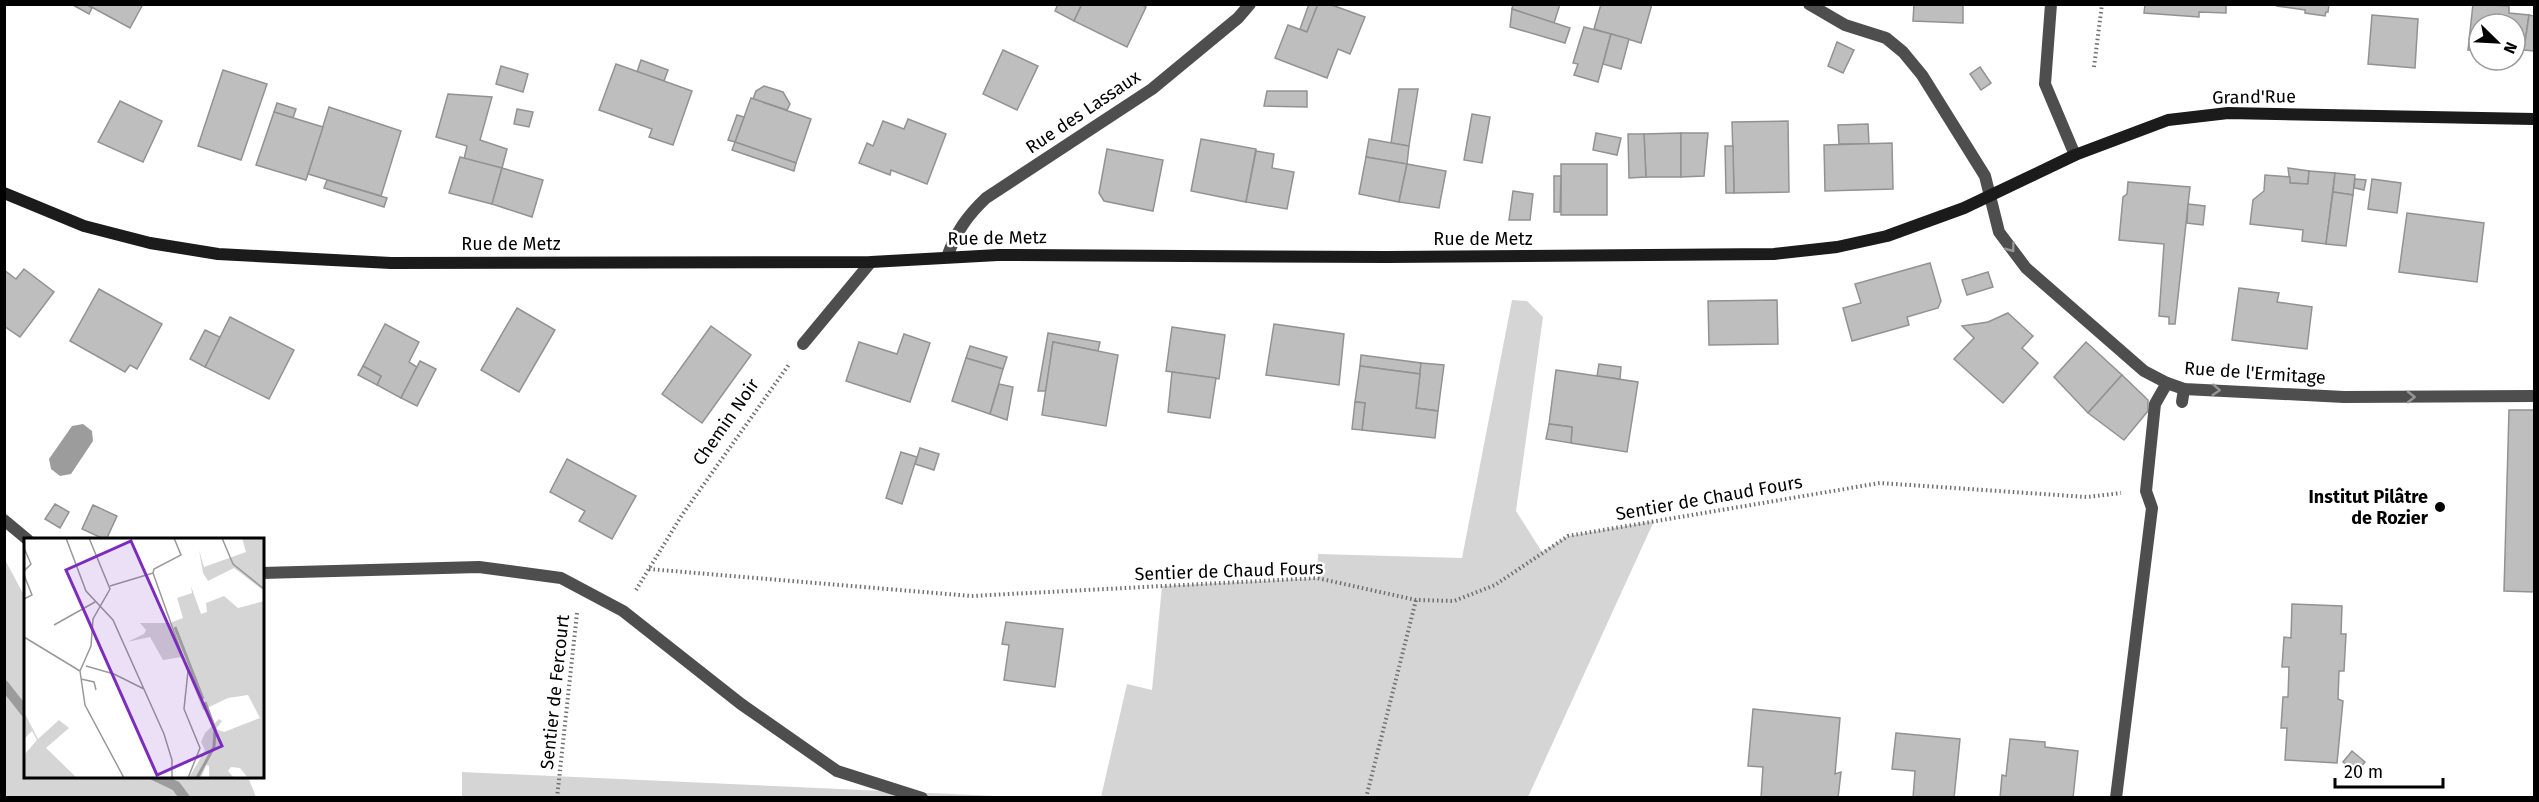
<svg xmlns="http://www.w3.org/2000/svg" width="2539" height="802" font-family="'Fira Sans',sans-serif">
<rect width="100%" height="100%" fill="#fff"/>
<g fill="#d5d5d5">
<polygon points="1512,300 1527,301 1543,317 1516,511 1542,552 1568,536 1654,521 1528,797 1101,797 1127,684 1152,690 1162,586 1317,578 1318,554 1462,558"/>
<polygon points="4,558 25,597 26,776 248,777 256,797 5,797"/>
<polygon points="462,772 1018,797 462,798"/>
</g>
<polygon fill="#9c9c9c" points="83,424 92,431 93,441 71,474 60,476 51,469 49,459 72,426"/>
<g fill="none" stroke-linecap="round" stroke-linejoin="round">
<g stroke="#9c9c9c" stroke-width="10">
<polyline points="4,685 26,713"/>
<polyline points="155,776 176,786 185,798"/>
</g>
</g>
<g fill="#bebebe" stroke="#929292" stroke-width="1.5">
<polygon points="71,4 86,4 92,8 89,14"/>
<polygon points="86,4 143,4 130,28"/>
<polygon points="1058,4 1082,4 1074,21 1055,11"/>
<polygon points="1082,4 1140,4 1146,7 1127,47 1074,21"/>
<polygon points="1309,4 1318,4 1307,32 1300,29"/>
<polygon points="1318,4 1329,4 1365,17 1350,54 1338,49 1327,78 1275,58 1288,25 1307,32"/>
<polygon points="1513,4 1560,4 1554,23 1512,9"/>
<polygon points="1601,4 1652,4 1641,43 1594,29"/>
<polygon points="1914,4 1963,4 1963,23 1913,21"/>
<polygon points="2145,4 2226,4 2226,13 2199,12 2199,17 2144,13"/>
<polygon points="2277,4 2329,4 2328,12 2326,12 2325,16 2305,13 2305,10 2277,6"/>
<polygon points="2473,4 2509,6 2509,13 2529,15 2524,50 2515,49 2515,24 2479,24 2479,51 2468,50"/>
<polygon points="1512,9 1570,28 1565,43 1510,27"/>
<polygon points="2372,15 2418,19 2415,68 2368,64"/>
<polygon points="2529,15 2534,16 2534,51 2524,50"/>
<polygon points="1584,27 1611,34 1598,82 1574,75 1578,64 1573,63"/>
<polygon points="1611,34 1629,39 1621,69 1603,64"/>
<polygon points="1837,42 1854,50 1843,73 1828,66"/>
<polygon points="1003,50 1038,66 1017,110 983,94"/>
<polygon points="641,60 668,70 664,81 637,72"/>
<polygon points="616,64 692,91 673,145 649,137 652,129 599,110"/>
<polygon points="501,66 528,74 523,92 496,84"/>
<polygon points="1980,67 1991,83 1981,90 1970,74"/>
<polygon points="223,70 267,84 241,160 198,146"/>
<polygon points="764,86 783,92 790,104 787,110 753,99 756,91"/>
<polygon points="1399,89 1418,89 1409,146 1391,143"/>
<polygon points="1267,91 1307,91 1307,107 1264,106"/>
<polygon points="448,94 492,97 480,140 507,149 502,168 464,159 467,146 436,137"/>
<polygon points="751,98 811,119 796,163 735,142"/>
<polygon points="120,101 162,121 143,162 98,142"/>
<polygon points="277,103 296,109 293,118 274,112"/>
<polygon points="329,107 401,131 381,196 308,174"/>
<polygon points="517,109 533,112 529,127 514,124"/>
<polygon points="274,112 323,127 306,180 256,165"/>
<polygon points="1472,114 1490,117 1482,163 1464,160"/>
<polygon points="737,115 744,117 735,142 728,140"/>
<polygon points="908,119 946,134 927,184 891,170 890,175 859,163 867,143 873,146 883,121 904,129"/>
<polygon points="1788,121 1789,192 1734,193 1732,122"/>
<polygon points="1868,124 1869,144 1839,144 1838,125"/>
<polygon points="1596,133 1621,138 1617,155 1593,150"/>
<polygon points="1681,133 1681,177 1646,177 1644,134"/>
<polygon points="1681,133 1708,133 1704,176 1681,177"/>
<polygon points="1628,134 1644,134 1646,177 1629,178"/>
<polygon points="1201,139 1256,149 1246,202 1191,191"/>
<polygon points="1369,139 1409,146 1407,164 1366,157"/>
<polygon points="735,142 796,163 794,171 732,150"/>
<polygon points="1892,143 1893,189 1825,191 1824,145"/>
<polygon points="1725,146 1733,146 1734,193 1726,193"/>
<polygon points="1107,149 1163,160 1153,211 1104,201 1099,193"/>
<polygon points="1256,151 1274,154 1272,168 1294,172 1287,209 1246,202"/>
<polygon points="460,157 502,168 492,204 449,193"/>
<polygon points="1366,157 1407,164 1399,202 1359,194"/>
<polygon points="1407,164 1446,171 1439,208 1399,202"/>
<rect x="1561" y="164" width="46" height="51"/>
<polygon points="502,168 543,180 532,217 492,204"/>
<polygon points="2288,168 2309,171 2308,184 2290,183"/>
<polygon points="2309,171 2335,173 2326,244 2302,241 2303,230 2250,224 2253,200 2264,191 2265,175 2290,177 2290,183 2308,184"/>
<polygon points="2335,173 2355,175 2353,195 2333,192"/>
<polygon points="1554,176 1561,176 1560,212 1554,212"/>
<polygon points="2355,179 2366,180 2364,190 2354,188"/>
<polygon points="2372,179 2401,183 2397,213 2368,209"/>
<polygon points="327,180 387,198 384,207 324,188"/>
<polygon points="2128,182 2190,187 2175,324 2169,324 2169,317 2159,316 2164,244 2119,240 2123,197 2127,194"/>
<polygon points="1513,191 1533,194 1530,220 1509,220"/>
<polygon points="2333,192 2353,195 2346,246 2326,244"/>
<polygon points="2188,204 2205,206 2203,225 2187,223"/>
<polygon points="2407,213 2484,223 2477,282 2399,272"/>
<polygon points="1930,263 1941,301 1938,308 1907,317 1909,325 1852,341 1843,308 1861,303 1855,284"/>
<polygon points="24,269 54,292 20,337 4,326 4,270 16,279"/>
<polygon points="1988,272 1993,287 1967,295 1962,280"/>
<polygon points="2239,288 2279,293 2277,302 2312,307 2307,349 2232,340"/>
<polygon points="99,289 162,324 137,369 130,365 125,372 70,341"/>
<polygon points="1777,300 1778,344 1709,345 1708,301"/>
<polygon points="517,308 555,330 519,392 481,370"/>
<polygon points="2008,313 2033,336 2022,348 2038,363 2003,403 1954,359 1974,338 1962,326 1988,322"/>
<polygon points="230,317 294,350 269,399 205,367"/>
<polygon points="385,324 419,342 409,362 417,367 401,398 377,385 381,376 363,366"/>
<polygon points="1274,324 1344,334 1339,385 1266,375"/>
<polygon points="711,326 751,355 702,423 662,394"/>
<polygon points="1172,327 1225,335 1219,379 1166,371"/>
<polygon points="205,330 220,337 205,367 190,359"/>
<polygon points="1048,333 1100,342 1098,351 1053,342 1046,391 1038,391"/>
<polygon points="904,334 930,343 910,402 846,381 859,342 897,354"/>
<polygon points="1053,342 1118,355 1106,426 1042,415"/>
<polygon points="2086,342 2122,375 2088,413 2054,377"/>
<polygon points="970,346 1007,357 1003,369 966,358"/>
<polygon points="1361,355 1421,363 1420,374 1360,366"/>
<polygon points="966,358 1003,369 990,414 952,401"/>
<polygon points="420,361 436,369 417,406 401,398"/>
<polygon points="1421,363 1444,365 1438,411 1416,408"/>
<polygon points="1599,364 1621,367 1620,379 1597,376"/>
<polygon points="363,366 381,376 377,385 358,375"/>
<polygon points="1360,366 1420,374 1416,408 1438,411 1435,438 1362,430 1365,403 1355,402"/>
<polygon points="1556,370 1638,382 1627,452 1571,443 1572,427 1549,424"/>
<polygon points="1172,372 1216,378 1210,418 1168,412"/>
<polygon points="2122,375 2148,400 2148,411 2124,440 2088,413"/>
<polygon points="999,384 1013,387 1007,420 990,414"/>
<polygon points="1355,402 1365,403 1362,430 1352,429"/>
<polygon points="2509,410 2534,410 2534,592 2504,591"/>
<polygon points="1549,424 1572,427 1571,443 1546,439"/>
<polygon points="920,448 939,454 934,470 915,464"/>
<polygon points="901,452 917,457 902,504 886,498"/>
<polygon points="567,459 636,496 612,539 579,521 585,511 550,492"/>
<polygon points="55,504 69,512 60,528 45,519"/>
<polygon points="93,505 117,516 106,540 82,529"/>
<polygon points="2292,604 2342,606 2341,634 2346,634 2344,671 2339,671 2338,699 2343,701 2337,763 2285,760 2287,728 2281,728 2283,697 2288,697 2289,667 2282,667 2284,637 2291,638"/>
<polygon points="1006,622 1063,629 1055,687 1004,680 1009,645 1002,644"/>
<polygon points="1753,709 1840,718 1835,774 1841,772 1838,798 1761,798 1763,767 1748,766"/>
<polygon points="1896,733 1960,739 1954,798 1913,798 1915,771 1892,769"/>
<polygon points="2010,739 2045,742 2045,747 2078,751 2073,798 2000,798 2002,775 2006,776"/>
<polygon points="2352,751 2365,762 2356,773 2343,762"/>
</g>
<g fill="none" stroke-linecap="round" stroke-linejoin="round">
<g stroke="#707070" stroke-width="4" stroke-dasharray="1.5 3" stroke-linecap="butt">
<polyline points="2094,67 2102,4"/>
<polyline points="649,569 971,596 1317,578 1416,600 1454,601 1495,585 1568,536 1880,483 2087,497 2121,493"/>
<polyline points="636,590 682,515 790,363"/>
<polyline points="557,798 577,613"/>
<polyline points="1366,798 1416,600"/>
</g>
<g stroke="#4e4e4e" stroke-width="12">
<polyline points="803,344 871,262"/>
<polyline points="2182,402 2184,389"/>
</g>
<g stroke="#4e4e4e" stroke-width="12">
<polyline points="1809,4 1845,25 1886,38 1903,52 1922,75 1985,176 1999,232 2026,268 2144,371 2167,383 2184,389 2344,397 2534,396"/>
<polyline points="2051,4 2045,84 2075,155"/>
<path d="M947,257C956,232 967,216 986,198L1152,89L1238,18L1250,4"/>
<polyline points="4,520 28,540"/>
<polyline points="262,573 479,567 561,578 623,611 741,704 837,771 922,798"/>
<polyline points="2116,798 2152,508 2146,491 2155,404 2167,383"/>
</g>
<polyline stroke="#1b1b1b" stroke-width="12" points="4,193 84,226 150,243 218,254 391,263 871,262 998,255 1386,257 1774,254 1837,247 1887,236 1964,208 2075,155 2168,120 2228,113 2534,119"/>
</g>
<defs><path id="oneway-chevron" d="M-2-3.5L2.5 0L-2 3.5" fill="none" stroke-width="1.6" stroke-linecap="round" stroke-linejoin="round" transform="scale(1.5)"/></defs>
<g stroke="#959595">
<use href="#oneway-chevron" transform="translate(2011 248) rotate(53)"/>
<use href="#oneway-chevron" transform="translate(2216 390) rotate(3)"/>
<use href="#oneway-chevron" transform="translate(2411 397)"/>
</g>
<circle fill="#000" stroke="#fff" stroke-width="2" cx="2440" cy="507" r="6"/>
<g text-anchor="middle" dominant-baseline="central" stroke-width="5" stroke-linejoin="round" paint-order="stroke">
<g font-size="18" fill="#000" stroke="#fff">
<text transform="translate(2254 97) rotate(-1)">Grand'Rue</text>
<text transform="translate(1083 112) rotate(-34)">Rue des Lassaux</text>
<text transform="translate(997 238) rotate(-1)">Rue de Metz</text>
<text x="1483" y="239">Rue de Metz</text>
<text x="511" y="244">Rue de Metz</text>
<text transform="translate(2255 373) rotate(4)">Rue de l'Ermitage</text>
<text transform="translate(726 422) rotate(-55)">Chemin Noir</text>
<text transform="translate(1709 498) rotate(-10)">Sentier de Chaud Fours</text>
<text transform="translate(1229 571) rotate(-2)">Sentier de Chaud Fours</text>
<text transform="translate(555 692) rotate(-84)">Sentier de Fercourt</text>
</g>
<g font-size="18" font-weight="bold" fill="#000" stroke="#fff" text-anchor="end">
<text x="2428" y="497">Institut Pilâtre<tspan x="2428" dy="21">de Rozier</tspan></text>
</g>
</g>
<g transform="translate(24 538)">
<rect width="240" height="240" fill="#fff"/>
<path d="M218,0H240V53L210,30L184,43L179,35L175,12L180,29L222,14ZM167,48L177,76L183,74L182,65L200,58L214,70L240,63V240H224L216,230L207,229L204,233L210,240H185V228L182,227L177,240H165L181,212L177,204L181,195L195,181L198,183L192,191L200,194L236,180L224,157L204,160L179,172L158,119L139,122L126,99L103,104L120,96L122,92L116,85H146L159,80L153,60L168,55ZM0,174L14,201L35,182L45,190L22,210L53,240H0V217L13,202L8,193L0,201Z" fill="#d5d5d5"/>
<path fill="none" stroke="#9c9c9c" stroke-width="3" d="M151,89L179,161M173,240L190,209L191,191L181,164"/>
<path fill="none" stroke="#999" stroke-width="1.5" d="M42,0L62,53L89,82L140,196L148,222V240M150,0L157,17L130,31L129,35L164,133L160,171L176,210L164,240M198,0L209,26L240,51M0,10L7,26L0,33M0,37L8,57L0,61M86,48L129,35M30,87L71,64M0,99L56,133M62,128L90,136L120,151M56,133L67,108L69,81L86,51L65,0M56,133L61,167L100,240M57,141L70,144L72,152"/>
<path fill="#7b2cbf" fill-opacity="0.15" stroke="#7b2cbf" stroke-width="3" d="M107,3L198,208L133,237L42,32Z"/>
<rect width="240" height="240" fill="none" stroke="#000" stroke-width="3"/>
</g>
<rect width="2539" height="802" fill="none" stroke="#000000" stroke-width="12"/>
<g transform="translate(2497 42) rotate(114)"><circle r="28" fill="#ffffff" stroke="#999999" stroke-width="1.5"/>
<path d="M0-4.5L10 22L0 15L-10 22Z" fill="#000000"/>
<text y="-9" font-size="16" font-weight="bold" text-anchor="middle" fill="#000000">N</text>
</g>
<path d="M2335 778v9h108v-9" fill="none" stroke="#000000" stroke-width="3"/>
<text x="2344" y="778" font-size="18" fill="#000000" stroke="#ffffff" stroke-width="4.5" paint-order="stroke">20 m</text>
</svg>
